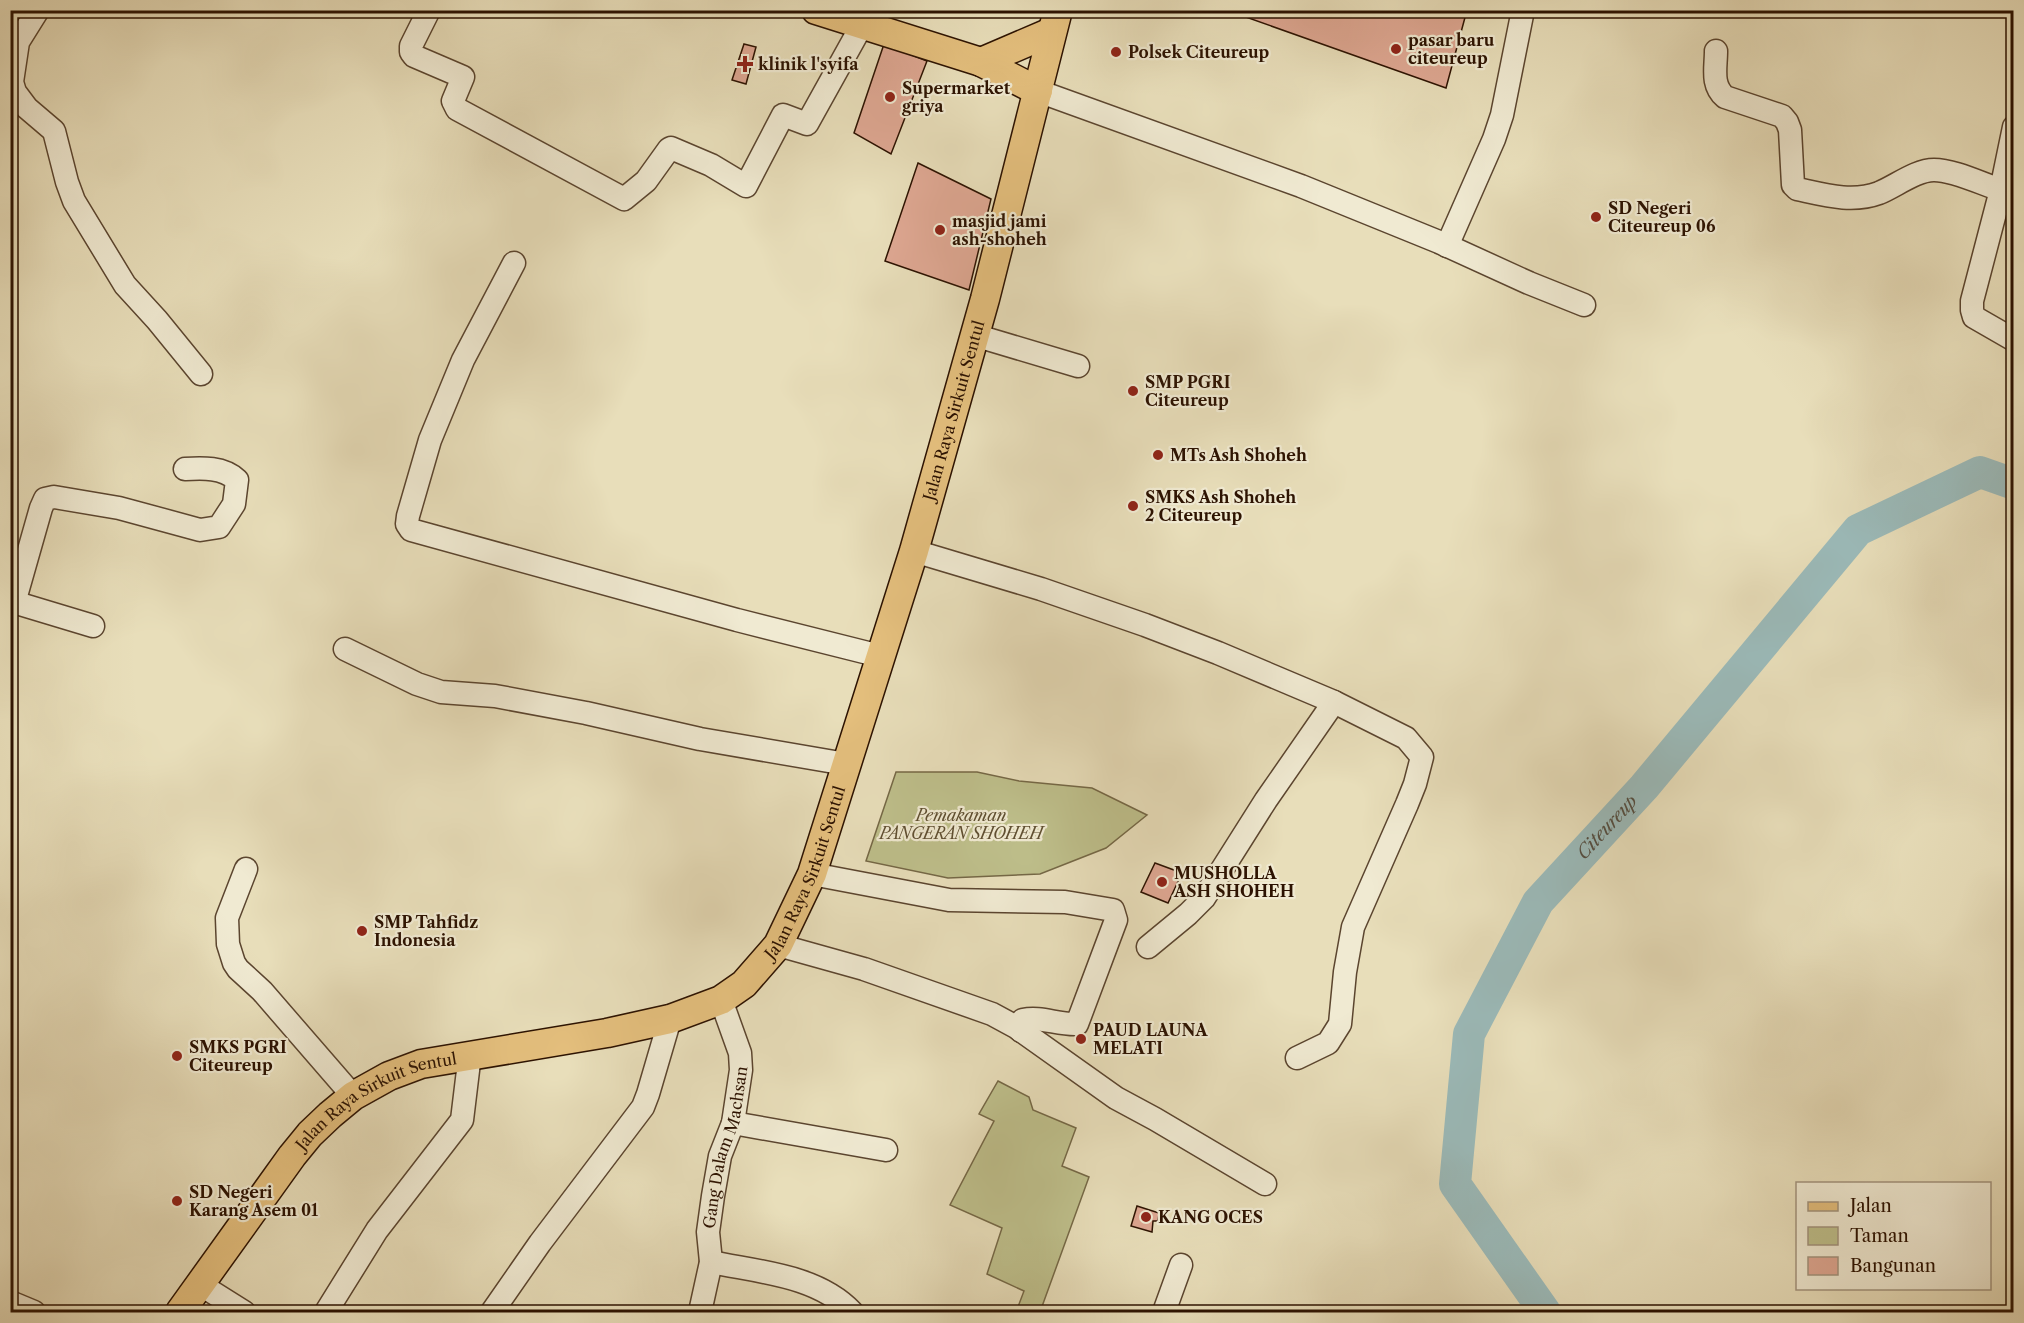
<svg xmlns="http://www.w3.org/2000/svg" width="2024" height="1323" font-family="'Libre Caslon Text',serif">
<rect width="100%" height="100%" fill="#e8deba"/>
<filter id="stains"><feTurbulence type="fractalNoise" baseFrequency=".00333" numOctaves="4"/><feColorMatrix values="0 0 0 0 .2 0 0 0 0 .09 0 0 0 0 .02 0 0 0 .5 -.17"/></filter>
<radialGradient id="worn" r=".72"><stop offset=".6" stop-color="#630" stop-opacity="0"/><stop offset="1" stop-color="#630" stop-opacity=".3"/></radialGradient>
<g fill="#bebf8b" stroke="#756846" stroke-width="1.5">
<polygon points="896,772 977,772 1019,781 1092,788 1147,815 1106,848 1040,874 948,878 866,861"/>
<polygon points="998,1081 1029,1097 1033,1110 1076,1128 1062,1166 1089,1177 1040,1312 1016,1312 1024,1291 987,1274 1002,1228 950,1205 994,1121 979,1114"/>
</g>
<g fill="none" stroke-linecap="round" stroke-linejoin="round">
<path stroke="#9bbab9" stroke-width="32" id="s1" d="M1545,1312L1455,1184L1469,1034L1538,902L1644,787L1858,530L1980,472L2014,484"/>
</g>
<g fill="#dea792" stroke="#2c1201" stroke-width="1.5">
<polygon points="1226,10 1467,10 1446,88"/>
<polygon points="744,44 756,47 746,84 732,80"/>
<polygon points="884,44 927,61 891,154 854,133"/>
<polygon points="918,163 991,199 969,290 885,261"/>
<polygon points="1155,863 1182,873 1168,903 1141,892"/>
<polygon points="1137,1206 1159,1213 1158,1221 1153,1221 1152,1232 1131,1226"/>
</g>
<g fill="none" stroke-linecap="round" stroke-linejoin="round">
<defs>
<g id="minor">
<polyline points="38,10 18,42 12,82 15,92 27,108 54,131 67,182 74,201 125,285 157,320 201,374"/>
<polyline points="429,10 411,46 411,52 414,56 463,77 453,101 457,109 624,199 646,181 669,149 671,148 711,165 746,186 783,115 807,124 862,25"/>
<path d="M1716,51C1716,68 1711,85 1725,97L1782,116L1787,122L1790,130L1793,185L1797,189C1825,195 1852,203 1879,193C1896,186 1916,170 1934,170C1954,170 1982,184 2001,190"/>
<polyline points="1038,91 1301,186 1439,242 1529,283 1584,305"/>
<polyline points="2014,127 2001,190 1972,301 1972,310 1974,317 2014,340"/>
<polyline points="1447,246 1494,139 1502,115 1523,10"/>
<polyline points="514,263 463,360 430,440 408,516 407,524 411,530 737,620 880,656"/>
<polyline points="974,335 1078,366"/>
<polyline points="914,551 1041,589 1145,625 1218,653 1334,702 1406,738 1422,757 1415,784 1407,804 1353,927 1345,972 1340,1024 1328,1043 1297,1058"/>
<polyline points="10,601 93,626"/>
<path d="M14,603L41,508L45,499L54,497L119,508L200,530L219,527L234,504L237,480C223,467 203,468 185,469"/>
<polyline points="345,649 417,684 441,692 495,696 586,713 700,739 846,764"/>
<polyline points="246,869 227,918 228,944 234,963 238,969 262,991 353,1096"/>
<path d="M812,874L949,900L1065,902L1113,910L1116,920L1077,1024C1058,1025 1041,1016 1023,1020L1021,1031"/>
<polyline points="778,945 864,969 992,1014 1016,1027 1116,1098 1155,1119 1265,1184"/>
<polyline points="1148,947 1188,914 1204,898 1266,800 1334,702"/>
<polyline points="733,1123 886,1150"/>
<path d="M711,1262C758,1272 817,1275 852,1312"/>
<polyline points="201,1285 244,1312"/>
<polyline points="10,1302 34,1312"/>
<polyline points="326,1312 377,1230 462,1120 470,1054"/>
<polyline points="492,1312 540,1243 643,1107 648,1094 670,1019"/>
<path id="s2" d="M700,1312L711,1262L708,1232L713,1196L720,1156L733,1123L741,1070L740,1053L721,1000"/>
<polyline points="1164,1312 1181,1265"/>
</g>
<g id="major">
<polyline points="816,10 981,62 1038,91"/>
<polyline points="981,62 1051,32"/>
<path id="s3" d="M180,1312L292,1156L310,1134L330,1115L353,1096L389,1076L421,1064L607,1033L670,1019L721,1000L744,984L778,945L812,874L914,551L985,299L1058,10"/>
</g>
</defs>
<use href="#minor" stroke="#5b452f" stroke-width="25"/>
<use href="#major" stroke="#2c1201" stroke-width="31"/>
<use href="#minor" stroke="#f0ead2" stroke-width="22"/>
<use href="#major" stroke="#e4bf7d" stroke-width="28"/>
</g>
<g fill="#8f2418" stroke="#f0ead2" stroke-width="2">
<circle cx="1396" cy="49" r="6"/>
<circle cx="1116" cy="52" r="6"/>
<path d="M742 55h6v6h6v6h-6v6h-6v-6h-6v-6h6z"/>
<circle cx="890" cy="97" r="6"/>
<circle cx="1596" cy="217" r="6"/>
<circle cx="940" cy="230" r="6"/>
<circle cx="1133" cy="391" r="6"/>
<circle cx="1158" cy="455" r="6"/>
<circle cx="1133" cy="506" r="6"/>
<circle cx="1162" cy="882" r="6"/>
<circle cx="362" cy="931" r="6"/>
<circle cx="1081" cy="1039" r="6"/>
<circle cx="177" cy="1056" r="6"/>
<circle cx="177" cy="1201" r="6"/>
<circle cx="1146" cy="1217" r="6"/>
</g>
<g text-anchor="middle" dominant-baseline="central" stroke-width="4.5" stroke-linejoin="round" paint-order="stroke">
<g font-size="16" font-weight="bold" fill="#2c1201" stroke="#f0ead2" text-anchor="start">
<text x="1408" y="40">pasar baru<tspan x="1408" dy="18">citeureup</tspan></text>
<text x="1128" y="52">Polsek Citeureup</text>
<text x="758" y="64">klinik l'syifa</text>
<text x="902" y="88">Supermarket<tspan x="902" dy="18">griya</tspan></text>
<text x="1608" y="208">SD Negeri<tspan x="1608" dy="18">Citeureup 06</tspan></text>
<text x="952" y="221">masjid jami<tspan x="952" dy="18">ash-shoheh</tspan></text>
<text x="1145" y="382">SMP PGRI<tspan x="1145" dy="18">Citeureup</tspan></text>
<text x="1170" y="455">MTs Ash Shoheh</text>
<text x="1145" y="497">SMKS Ash Shoheh<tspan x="1145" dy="18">2 Citeureup</tspan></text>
<text x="1174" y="873">MUSHOLLA<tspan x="1174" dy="18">ASH SHOHEH</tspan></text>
<text x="374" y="922">SMP Tahfidz<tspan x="374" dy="18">Indonesia</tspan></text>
<text x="1093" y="1030">PAUD LAUNA<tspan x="1093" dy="18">MELATI</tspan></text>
<text x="189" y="1047">SMKS PGRI<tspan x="189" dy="18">Citeureup</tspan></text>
<text x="189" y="1192">SD Negeri<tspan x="189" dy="18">Karang Asem 01</tspan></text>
<text x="1158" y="1217">KANG OCES</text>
</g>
<g font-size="16" fill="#2c1201" stroke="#f0ead2">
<text stroke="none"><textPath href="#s3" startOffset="1304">Jalan Raya Sirkuit Sentul</textPath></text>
<text stroke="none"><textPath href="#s3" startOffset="818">Jalan Raya Sirkuit Sentul</textPath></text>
<text stroke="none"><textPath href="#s3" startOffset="296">Jalan Raya Sirkuit Sentul</textPath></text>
<text stroke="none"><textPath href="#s2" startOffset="168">Gang Dalam Machsan</textPath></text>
</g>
<g font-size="16" font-style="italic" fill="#5f4f31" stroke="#f0ead2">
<text x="961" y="815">Pemakaman<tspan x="961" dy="18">PANGERAN SHOHEH</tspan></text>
</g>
<g font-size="18" font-style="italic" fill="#534d41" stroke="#f0ead2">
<text stroke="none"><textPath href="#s1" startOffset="558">Citeureup</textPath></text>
</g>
</g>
<rect width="2024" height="1323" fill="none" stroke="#e8deba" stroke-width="36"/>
<rect x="12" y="12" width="2000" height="1299" fill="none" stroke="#2c1201" stroke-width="3"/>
<rect x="18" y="18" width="1988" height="1287" fill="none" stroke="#2c1201" stroke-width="1.5"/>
<rect x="1796" y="1182" width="195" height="108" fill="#f0ead2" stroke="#a2947e" stroke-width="1.5"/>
<rect x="1808" y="1202" width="30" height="9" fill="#e4bf7d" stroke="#a2947e" stroke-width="1.5"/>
<text x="1850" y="1212" font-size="18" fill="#2c1201">Jalan</text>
<rect x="1808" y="1227" width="30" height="18" fill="#bebf8b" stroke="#a2947e" stroke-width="1.5"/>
<text x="1850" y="1242" font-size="18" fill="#2c1201">Taman</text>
<rect x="1808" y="1257" width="30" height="18" fill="#dea792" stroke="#a2947e" stroke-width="1.5"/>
<text x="1850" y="1272" font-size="18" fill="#2c1201">Bangunan</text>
<rect width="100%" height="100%" filter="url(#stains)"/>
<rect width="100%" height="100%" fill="url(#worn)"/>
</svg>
